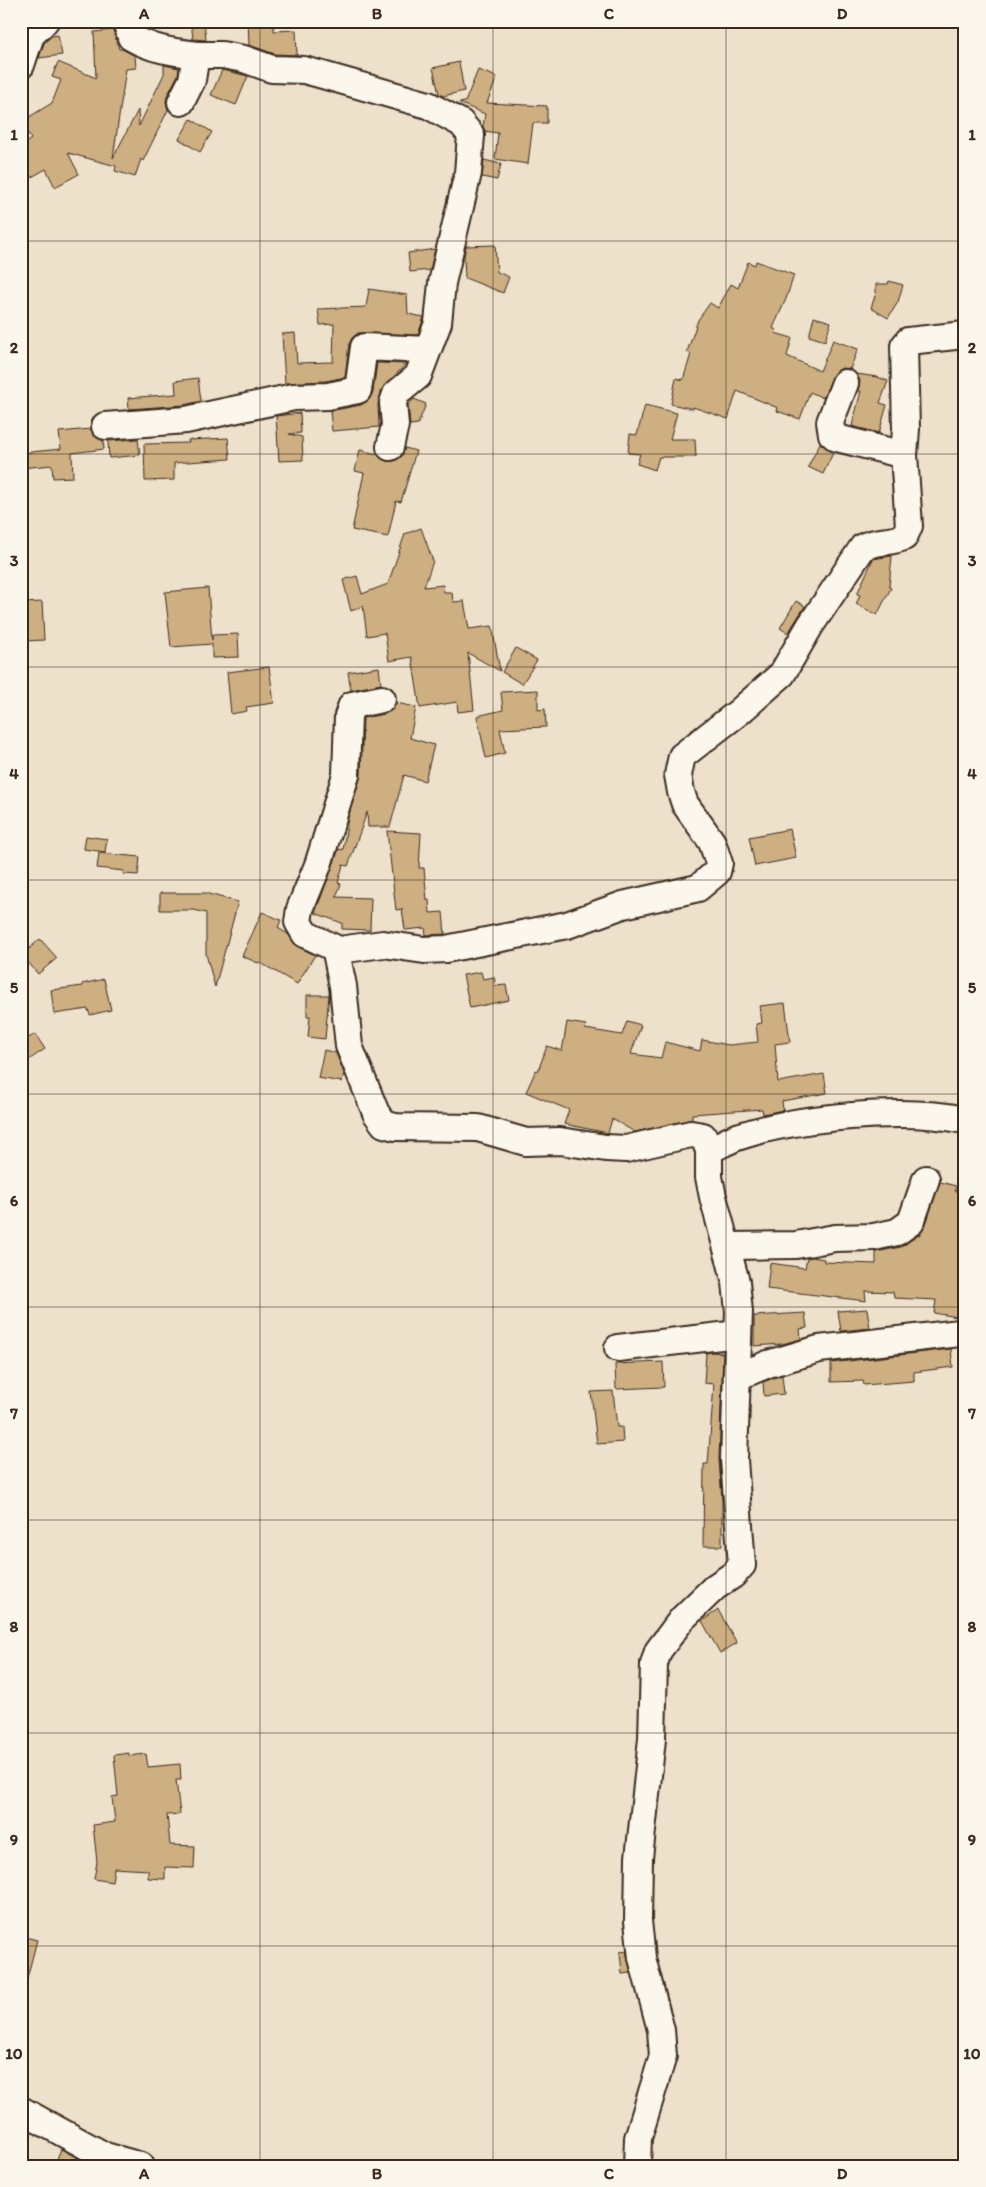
<svg xmlns="http://www.w3.org/2000/svg" width="986" height="2187" font-family="Itim,sans-serif">
<rect width="100%" height="100%" fill="#ede1cc"/>
<filter id="ink" filterUnits="userSpaceOnUse"><feTurbulence type="fractalNoise" baseFrequency=".02" numOctaves="2"/><feDisplacementMap in="SourceGraphic" scale="10" xChannelSelector="R" yChannelSelector="G"/><feConvolveMatrix kernelMatrix="1 2 1 2 8 2 1 2 1" color-interpolation-filters="sRGB"/></filter>
<g filter="url(#ink)">
<g fill="#cdaf81" stroke="#3b2a1e">
<polygon points="191,21 204,21 206,40 193,39"/>
<polygon points="248,21 274,21 274,31 296,30 297,55 275,54 249,45"/>
<polygon points="113,30 119,49 122,49 135,56 136,68 126,69 113,158 138,110 139,126 164,74 164,65 179,68 178,75 167,96 166,102 168,110 143,161 141,159 135,177 115,171 116,166 68,153 79,174 55,187 46,169 21,183 21,146 31,139 21,122 52,103 61,80 52,77 58,62 96,78 94,32"/>
<polygon points="58,35 62,55 39,58 44,43 52,36"/>
<polygon points="459,62 464,91 443,96 439,94 433,68"/>
<polygon points="222,70 248,76 236,105 211,95"/>
<polygon points="478,70 497,77 487,103 547,106 547,123 533,123 528,164 495,159 498,133 484,131 483,126 485,114 459,103 465,102"/>
<polygon points="191,119 212,132 200,152 179,139"/>
<polygon points="484,160 501,164 497,180 482,177"/>
<polygon points="495,245 497,272 509,277 503,293 465,278 464,256 466,246"/>
<polygon points="435,249 430,270 410,272 408,253"/>
<polygon points="756,261 794,275 786,299 773,328 776,330 775,333 792,338 787,356 820,371 833,340 858,349 850,369 842,368 835,372 823,398 810,392 800,419 777,411 778,408 737,391 728,419 693,407 693,409 671,404 676,378 683,380 691,354 687,352 698,320 710,303 718,308 731,284 738,288 748,262 755,265"/>
<polygon points="889,281 903,285 898,302 888,318 871,308 876,293 876,284 888,284"/>
<polygon points="369,289 407,295 408,314 424,317 418,335 358,333 352,338 349,344 345,377 326,381 285,383 282,334 295,333 297,363 333,362 334,324 320,325 318,309 366,307"/>
<polygon points="814,317 831,322 825,341 809,336"/>
<polygon points="377,363 406,364 382,389 378,404 379,427 332,431 330,411 361,405 369,400 373,392"/>
<polygon points="857,374 877,377 888,381 880,403 887,405 879,433 852,426 861,391 858,391 860,381"/>
<polygon points="198,378 201,401 184,405 129,409 128,398 176,394 175,381"/>
<polygon points="414,399 426,404 418,424 410,425 408,405"/>
<polygon points="645,405 677,413 670,439 695,439 696,457 659,457 655,470 637,464 640,454 628,453 630,434 637,435"/>
<polygon points="300,413 301,433 289,434 302,437 303,460 279,461 276,416"/>
<polygon points="91,429 93,435 103,440 104,449 72,453 73,477 53,478 52,465 21,468 21,453 61,449 59,432"/>
<polygon points="228,438 230,459 174,463 174,480 145,481 144,444 189,443 188,440"/>
<polygon points="138,439 140,455 109,458 108,441"/>
<polygon points="820,443 833,453 823,474 808,467"/>
<polygon points="405,448 416,451 401,502 396,501 388,537 352,530 364,473 355,471 360,450 377,454 386,461 394,461 401,457"/>
<polygon points="421,528 433,561 424,587 443,585 444,592 452,592 453,602 464,601 469,629 492,626 500,671 468,653 474,710 458,712 457,702 420,708 412,657 389,661 385,633 367,636 363,606 351,611 343,580 357,576 362,594 388,584 405,534"/>
<polygon points="892,556 889,587 891,588 877,615 856,604 860,595 857,594 873,559"/>
<polygon points="208,588 212,640 212,635 238,634 239,657 212,658 212,644 171,647 165,592"/>
<polygon points="796,601 805,606 788,633 780,628"/>
<polygon points="42,602 44,640 26,641 24,603"/>
<polygon points="516,648 537,660 522,684 502,672"/>
<polygon points="269,667 274,703 246,707 247,711 231,714 227,672"/>
<polygon points="379,667 381,684 351,690 348,672"/>
<polygon points="538,690 538,710 545,709 546,727 500,729 505,753 486,758 477,716 503,710 501,692"/>
<polygon points="396,703 416,707 410,738 434,745 425,781 404,775 390,827 368,827 367,812 348,866 343,865 338,883 341,884 336,897 371,898 370,930 342,929 342,923 315,913 339,849 343,850 348,818 361,776 363,718 385,714 392,710"/>
<polygon points="790,829 796,858 755,866 749,837"/>
<polygon points="387,831 421,833 419,868 424,868 427,900 429,900 430,913 443,912 445,934 426,935 425,928 405,930 402,909 396,910"/>
<polygon points="86,836 107,839 105,852 84,849"/>
<polygon points="99,853 140,857 138,875 123,874 124,871 97,868"/>
<polygon points="160,893 205,893 238,902 215,987 206,954 206,913 194,910 160,910"/>
<polygon points="262,912 281,920 278,928 288,934 298,947 315,955 297,984 259,962 258,963 242,956"/>
<polygon points="40,939 57,958 38,974 22,955"/>
<polygon points="481,972 483,979 494,977 496,986 506,985 509,1000 470,1008 463,975"/>
<polygon points="104,979 111,1010 90,1015 88,1009 54,1014 51,990 83,986 82,984"/>
<polygon points="307,995 329,995 325,1039 308,1037 310,1016 307,1016"/>
<polygon points="785,1003 790,1042 775,1044 778,1082 824,1074 827,1093 782,1101 783,1110 763,1114 762,1109 692,1114 692,1119 635,1132 612,1119 608,1133 564,1124 569,1110 526,1092 536,1070 538,1071 547,1046 562,1051 567,1022 586,1025 585,1029 622,1035 627,1021 641,1025 631,1054 661,1058 665,1042 700,1051 702,1040 729,1045 758,1042 756,1024 762,1023 760,1006"/>
<polygon points="35,1034 45,1049 21,1065 21,1043"/>
<polygon points="324,1050 336,1053 344,1073 342,1082 318,1078"/>
<polygon points="940,1182 956,1186 955,1191 965,1194 965,1304 963,1318 934,1313 936,1300 894,1298 893,1292 865,1291 866,1301 767,1289 770,1263 805,1268 807,1258 813,1257 824,1259 824,1262 876,1264 876,1252 901,1247 920,1234 925,1227"/>
<polygon points="867,1309 870,1328 841,1331 838,1311"/>
<polygon points="805,1313 807,1328 800,1329 801,1339 782,1344 754,1346 754,1316"/>
<polygon points="951,1349 953,1367 914,1372 914,1381 864,1385 863,1381 831,1382 831,1363"/>
<polygon points="712,1352 723,1353 719,1459 722,1500 722,1546 703,1546 704,1464 708,1464 714,1384 704,1383 706,1353"/>
<polygon points="663,1362 664,1387 616,1389 615,1364"/>
<polygon points="782,1375 784,1394 764,1396 763,1382"/>
<polygon points="613,1391 617,1427 622,1427 623,1442 597,1444 591,1392"/>
<polygon points="718,1610 737,1643 720,1653 702,1621"/>
<polygon points="129,1753 129,1756 146,1754 148,1767 180,1764 181,1780 176,1780 180,1814 167,1815 170,1845 195,1846 194,1868 165,1867 165,1879 148,1878 148,1870 114,1868 112,1882 94,1879 97,1862 93,1825 115,1822 112,1797 118,1796 114,1755"/>
<polygon points="21,1936 37,1940 26,1982 21,1981"/>
<polygon points="626,1951 631,1973 622,1974 620,1952"/>
<polygon points="61,2149 92,2166 54,2166"/>
</g>
<g fill="none" stroke-linecap="round" stroke-linejoin="round">
<defs>
<g id="minor">
<path d="M126,21L131,37C153,50 174,52 199,55"/>
<polyline points="21,65 31,35 45,21"/>
<polyline points="181,102 192,80 195,61 199,55 222,55 244,59 272,69 304,70 319,74 428,105 461,123 471,135 468,173 442,283 438,323 418,376 396,394 393,403 395,425 390,447"/>
<polyline points="845,383 830,422 832,434 837,438 904,455"/>
<polyline points="105,426 186,420 294,397 328,396 358,390 364,347 427,350"/>
<polyline points="341,951 305,934 298,922 300,909 318,865 346,775 348,716 352,705 382,699"/>
<path d="M709,1150C718,1146 727,1141 737,1137C796,1117 903,1107 965,1120"/>
<polyline points="728,1246 796,1245 835,1238 874,1237 897,1232 911,1222 926,1179"/>
<polyline points="618,1348 738,1334"/>
<polyline points="737,1377 768,1364 819,1349 960,1333"/>
<polyline points="21,2110 105,2156 141,2166"/>
<path d="M637,2166L638,2138L663,2056L661,2030L642,1958L638,1921L639,1858L652,1739L654,1664L658,1651L682,1619L715,1587L733,1575L742,1565L734,1460L739,1312L736,1282L713,1197L709,1177V1150L703,1136L691,1134L626,1149L606,1148L560,1141L526,1142L478,1128L395,1127L384,1124L376,1113L349,1046L343,986L337,957L341,951L346,949L383,944L424,950L446,949L567,925L623,905L698,888L717,872L719,863L712,842L685,804L681,792L678,775L682,756L739,712L782,674L810,626L863,547C877,540 891,543 904,537L909,526L904,455L906,429L904,346L908,341L965,335"/>
</g>
</defs>
<use href="#minor" stroke="#3b2a1e" stroke-width="30"/>
<use href="#minor" stroke="#fbf7ec" stroke-width="26"/>
</g>
</g>
<path fill="none" stroke="#3b2a1e" stroke-width="1" stroke-opacity="0.55" d="M260,21V2166M493,21V2166M726,21V2166M21,241H965M21,454H965M21,667H965M21,880H965M21,1094H965M21,1307H965M21,1520H965M21,1733H965M21,1946H965"/>
<rect width="986" height="2187" fill="none" stroke="#fbf7ec" stroke-width="55"/>
<rect x="28" y="28" width="930" height="2132" fill="none" stroke="#3b2a1e" stroke-width="2"/>
<g font-size="16" text-anchor="middle" font-weight="bold" fill="#3b2a1e">
<text x="144" y="19">A</text>
<text x="377" y="19">B</text>
<text x="609" y="19">C</text>
<text x="842" y="19">D</text>
<text x="14" y="140">1</text>
<text x="972" y="140">1</text>
<text x="14" y="353">2</text>
<text x="972" y="353">2</text>
<text x="14" y="566">3</text>
<text x="972" y="566">3</text>
<text x="14" y="779">4</text>
<text x="972" y="779">4</text>
<text x="14" y="993">5</text>
<text x="972" y="993">5</text>
<text x="14" y="1206">6</text>
<text x="972" y="1206">6</text>
<text x="14" y="1419">7</text>
<text x="972" y="1419">7</text>
<text x="14" y="1632">8</text>
<text x="972" y="1632">8</text>
<text x="14" y="1845">9</text>
<text x="972" y="1845">9</text>
<text x="14" y="2059">10</text>
<text x="972" y="2059">10</text>
<text x="144" y="2179">A</text>
<text x="377" y="2179">B</text>
<text x="609" y="2179">C</text>
<text x="842" y="2179">D</text>
</g>
</svg>
